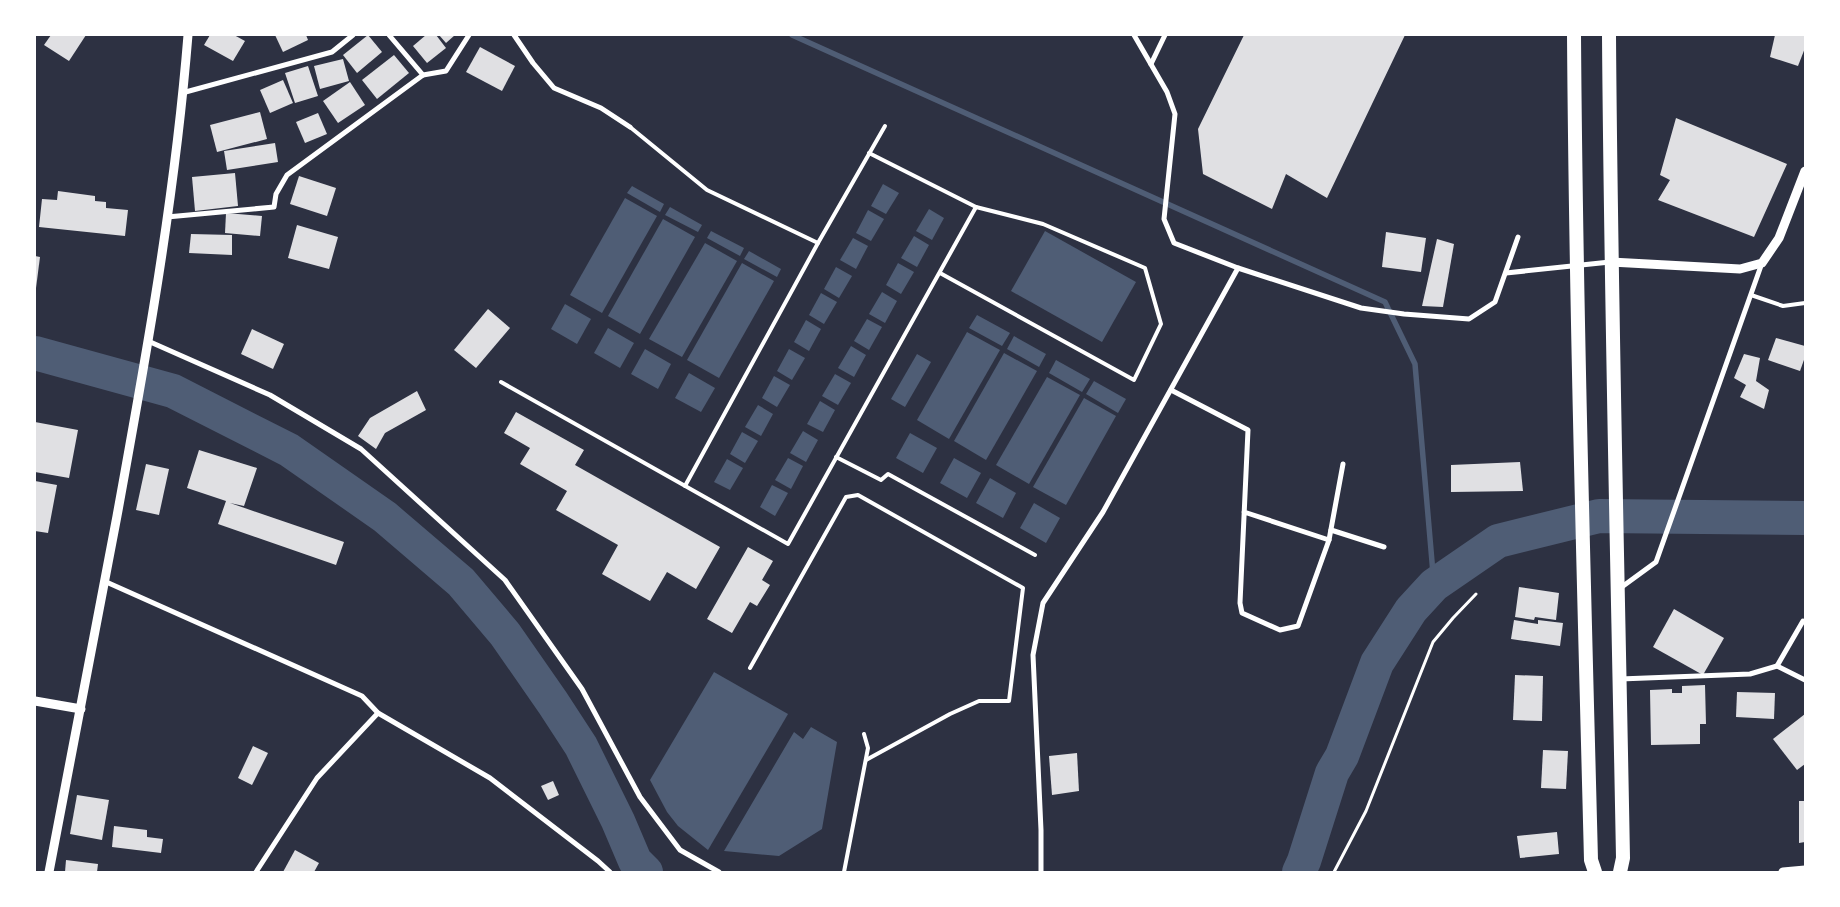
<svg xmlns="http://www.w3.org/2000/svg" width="1840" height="907" font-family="Signika,sans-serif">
<rect width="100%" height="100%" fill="#2d3142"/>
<g fill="#4f5d75">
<polygon points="883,184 899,193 886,214 871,206"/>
<polygon points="632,186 664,204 660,212 627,193"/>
<polygon points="625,198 657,216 602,313 570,295"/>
<polygon points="670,207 702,225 698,232 665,215"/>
<polygon points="929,209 944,218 932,240 916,231"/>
<polygon points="868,210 884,219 871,241 856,233"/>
<polygon points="663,219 695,237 640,334 608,316"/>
<polygon points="711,231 744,248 740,256 707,238"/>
<polygon points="1045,231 1136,282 1102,342 1011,291"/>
<polygon points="914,236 929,245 917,267 901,258"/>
<polygon points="853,238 868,246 856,269 840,260"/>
<polygon points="705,243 737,261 682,357 649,339"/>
<polygon points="749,251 781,269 777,277 744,259"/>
<polygon points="742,263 774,281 719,378 687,360"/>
<polygon points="898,263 914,272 901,294 886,285"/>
<polygon points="836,267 852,276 839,298 824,289"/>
<polygon points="882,292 897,301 885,323 869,314"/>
<polygon points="821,293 837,302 824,324 809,315"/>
<polygon points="565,304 591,319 577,344 551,329"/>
<polygon points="977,315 1010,333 1002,346 969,328"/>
<polygon points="867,319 882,327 869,350 854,341"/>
<polygon points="806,320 821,329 809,351 794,342"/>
<polygon points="608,328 634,343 620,368 594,353"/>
<polygon points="967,332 1000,350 949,439 917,420"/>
<polygon points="1014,336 1046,354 1039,367 1007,349"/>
<polygon points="851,346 866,355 854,377 838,368"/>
<polygon points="645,349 671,364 658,389 631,374"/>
<polygon points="789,349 805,358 792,380 777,371"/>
<polygon points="1004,353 1037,371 986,460 954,441"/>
<polygon points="917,354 931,362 905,407 891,399"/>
<polygon points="1056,360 1090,379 1082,392 1049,373"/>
<polygon points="689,373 715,388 701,412 675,398"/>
<polygon points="835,374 851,383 838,405 822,396"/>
<polygon points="774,376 790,385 777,407 762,398"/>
<polygon points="1047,377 1080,395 1029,484 996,465"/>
<polygon points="1094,381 1126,399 1118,413 1086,394"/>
<polygon points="1084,398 1116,416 1066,505 1033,487"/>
<polygon points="820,401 835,410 823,432 807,424"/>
<polygon points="758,405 773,414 761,436 745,427"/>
<polygon points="803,431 818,440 806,462 790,453"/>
<polygon points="742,432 758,441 745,463 730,454"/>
<polygon points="910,433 937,448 923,473 896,458"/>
<polygon points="788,458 803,466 791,489 775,480"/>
<polygon points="954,458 981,473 967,498 940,483"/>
<polygon points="727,459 743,468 730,490 714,482"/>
<polygon points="990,478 1016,493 1003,518 976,503"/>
<polygon points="772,485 788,493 775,516 760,507"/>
<polygon points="1034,503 1060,518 1046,543 1020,528"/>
<polygon points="714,672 788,714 708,850 678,826 667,812 650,780"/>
<polygon points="811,727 837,742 822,829 779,856 724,851 794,732 803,739"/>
</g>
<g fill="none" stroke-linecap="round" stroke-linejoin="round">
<polyline stroke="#4f5d75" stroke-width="5.5" points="792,35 1385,302 1415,364 1434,585"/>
<g stroke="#4f5d75" stroke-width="34">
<polyline points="35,353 173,391 289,450 385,517 461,582 505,634 553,703 581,746 618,821 635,861 646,872"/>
<polyline points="1299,872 1304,861 1332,773 1342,756 1377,663 1411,610 1434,585 1498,541 1599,516 1805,518"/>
</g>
</g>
<g fill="#e0e0e3">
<polygon points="51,35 86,35 69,61 44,45"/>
<polygon points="210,35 234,35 245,41 233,61 204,45"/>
<polygon points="275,35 306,35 308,40 283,52"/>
<polygon points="368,35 382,52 357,73 343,55"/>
<polygon points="426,35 436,35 446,48 427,63 413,46"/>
<polygon points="439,35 455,35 446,43"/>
<polygon points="1244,35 1405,35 1327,198 1286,174 1272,209 1203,174 1198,129"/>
<polygon points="1775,35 1805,35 1805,48 1798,66 1770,57"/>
<polygon points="480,47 515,66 502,91 466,72"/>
<polygon points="394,55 409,73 377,99 362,80"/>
<polygon points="343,59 349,81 320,89 314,66"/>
<polygon points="308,66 318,96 295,103 285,73"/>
<polygon points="283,80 293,103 270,113 260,90"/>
<polygon points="350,82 365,105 338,123 323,101"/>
<polygon points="260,112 267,139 217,152 210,125"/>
<polygon points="318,113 327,134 305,143 296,122"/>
<polygon points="1676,118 1787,164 1754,237 1658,200 1670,180 1660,175"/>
<polygon points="275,143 278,162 227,170 224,151"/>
<polygon points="235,173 238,206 195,211 192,177"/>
<polygon points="299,176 336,188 327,216 290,204"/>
<polygon points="58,191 95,196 95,201 106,202 106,208 128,210 125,236 39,227 42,199 57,200"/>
<polygon points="226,213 262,216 260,236 225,233"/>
<polygon points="297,225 338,237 329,269 288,258"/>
<polygon points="1386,232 1426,238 1421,272 1382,267"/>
<polygon points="191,234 232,235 232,255 189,253"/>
<polygon points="1437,239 1454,244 1443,307 1422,306"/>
<polygon points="35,256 40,257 36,288 35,288"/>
<polygon points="488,309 510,328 476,368 454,350"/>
<polygon points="252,329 284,344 273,369 241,354"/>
<polygon points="1776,338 1805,346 1805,357 1800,371 1768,360"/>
<polygon points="1744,354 1760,358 1756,381 1769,390 1764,409 1740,397 1746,385 1734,378"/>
<polygon points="417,391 426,410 385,433 376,449 358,436 370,418"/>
<polygon points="516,412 584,450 575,465 720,547 696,589 667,572 650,601 602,574 618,545 556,510 567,491 520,464 530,448 504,433"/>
<polygon points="35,422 78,430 69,478 35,472"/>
<polygon points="199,450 257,468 244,506 230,503 344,542 336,565 218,524 226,501 187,488"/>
<polygon points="1520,462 1523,491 1451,492 1451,465"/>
<polygon points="146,464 169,469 159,515 136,510"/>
<polygon points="35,481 57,485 48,533 35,531"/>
<polygon points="748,547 773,561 762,580 770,585 757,606 750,602 732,633 707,619"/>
<polygon points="1519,587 1559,593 1556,620 1535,617 1534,620 1515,617"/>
<polygon points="1674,609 1724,638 1703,675 1653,647"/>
<polygon points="1514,620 1538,624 1538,620 1563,623 1560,646 1511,639"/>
<polygon points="1515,675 1543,676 1542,721 1513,720"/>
<polygon points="1705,685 1706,724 1700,724 1700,744 1651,745 1650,690 1672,689 1672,693 1682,693 1682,686"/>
<polygon points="1737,692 1775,693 1774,719 1736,717"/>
<polygon points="1805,714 1805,764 1797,770 1773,739"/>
<polygon points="253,746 268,753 252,785 238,778"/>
<polygon points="1543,750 1568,751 1566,789 1541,788"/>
<polygon points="1077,753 1079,791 1052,795 1049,756"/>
<polygon points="553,781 559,795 548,800 541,786"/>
<polygon points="77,795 109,800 102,840 70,834"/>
<polygon points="1799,801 1805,801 1805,842 1799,843"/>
<polygon points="114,826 147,830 147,837 163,839 161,853 112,847"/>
<polygon points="1557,832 1559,854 1520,858 1517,836"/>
<polygon points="295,850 319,863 314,872 283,872"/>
<polygon points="66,860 98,864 97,872 65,872"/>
</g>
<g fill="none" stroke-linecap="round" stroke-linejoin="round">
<polyline stroke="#fff" stroke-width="3" points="1334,872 1366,811 1433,642 1453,618 1476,594"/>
<g stroke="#fff" stroke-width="4">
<polyline points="630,127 707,190 818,243 685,486"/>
<polyline points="869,153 976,207 1043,224 1145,268 1161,324 1134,380 940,273"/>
<polyline points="818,243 885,126"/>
<polyline points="1751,295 1783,306 1805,303"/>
<polyline points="501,382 788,544 976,207"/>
<polyline points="836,457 881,480 888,474 1035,555"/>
<polyline points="750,668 846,497 858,495 1023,588 1009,701 979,701 950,714 866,760"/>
<polyline points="844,872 868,748 864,734"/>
</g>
<g stroke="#fff" stroke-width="5">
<polyline points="389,35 423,75"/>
<polyline points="514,35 533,63 554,88 601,108 630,127"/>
<polyline points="1134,35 1167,92 1175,114 1164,219 1174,243 1238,268 1361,308 1404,314 1469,319 1495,302 1518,237"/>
<polyline points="1151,64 1165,35"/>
<polyline points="182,93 332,52 353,35"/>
<polyline points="167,217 274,207 276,194 287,175 423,75 446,71 469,35"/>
<polyline points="1506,273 1610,262"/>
<polyline points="148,341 270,395 361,449 505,580 582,689 640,797 680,850 719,872"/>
<polyline points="1171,390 1248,430 1240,603 1242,613 1280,630 1298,626 1329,540 1244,512"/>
<polyline points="1331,530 1384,547"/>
<polyline points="1329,540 1343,464"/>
<polyline points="104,581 362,696 378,713 490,778 598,861 610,872"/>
<polyline points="1619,589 1656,562 1762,263"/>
<polyline points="1777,666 1803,621 1805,622"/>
<polyline points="1620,679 1750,674 1777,666 1805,680"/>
<polyline points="256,872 317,778 378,713"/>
<polyline points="1041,872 1041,830 1033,655 1043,603 1103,512 1238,268"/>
</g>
<g stroke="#fff" stroke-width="9">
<polyline points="1611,262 1740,269 1762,263 1779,238 1805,171"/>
<polyline points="35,701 81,709"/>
<path d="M49,872C72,753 94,635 117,516C146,357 175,197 188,35"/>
<polyline points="1783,872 1805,870"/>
</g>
<g stroke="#fff" stroke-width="14">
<path d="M1574,35C1576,310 1584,585 1591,860L1595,872"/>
<path d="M1609,35C1611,309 1618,584 1623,858L1620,872"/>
</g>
</g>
<rect width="1840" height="907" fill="none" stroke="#ffffff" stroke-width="72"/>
</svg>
